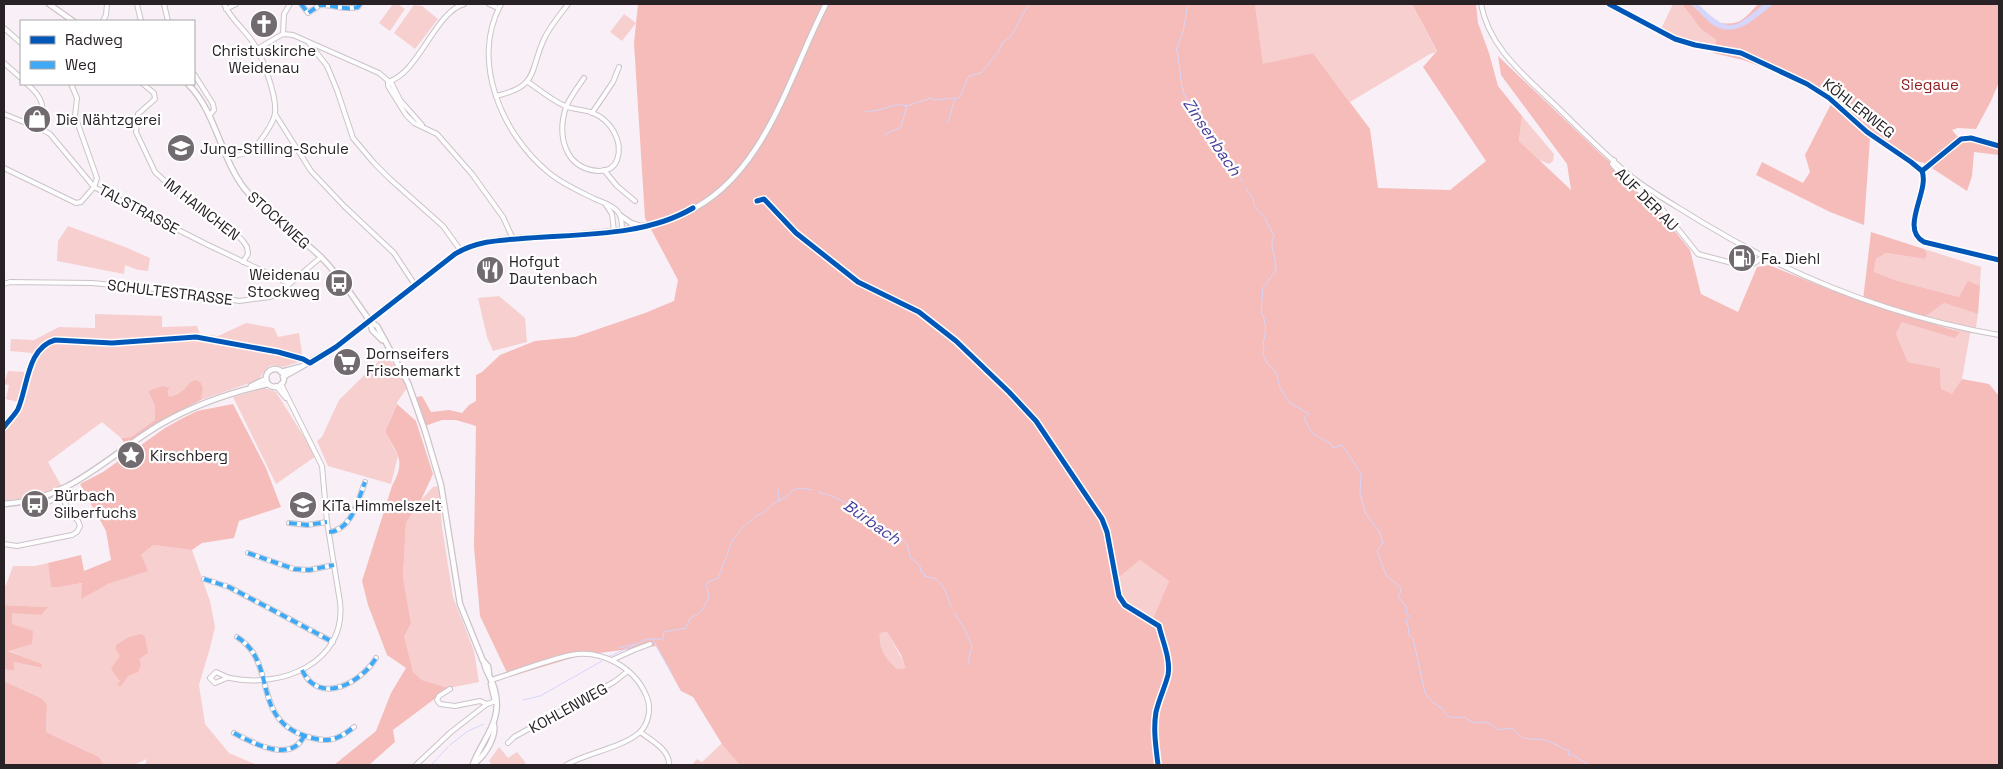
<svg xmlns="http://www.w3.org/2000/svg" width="2003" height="769" font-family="'Space Grotesk',sans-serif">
<rect width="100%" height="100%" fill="#f9f0f7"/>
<g fill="#f6cfce">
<polygon points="393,4 397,4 405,9 390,31 379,23"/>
<polygon points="1255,4 1412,4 1437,52 1430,54 1350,102 1313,53 1263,65"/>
<polygon points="1673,4 1682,4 1701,29 1716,40 1715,46 1686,40 1661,29"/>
<polygon points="414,5 422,6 438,19 415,49 394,33"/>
<polygon points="624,14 636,23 622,41 610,32"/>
<polygon points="1522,116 1554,154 1553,161 1549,164 1539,160 1519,141"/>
<polygon points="68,226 125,247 150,258 148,271 138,270 125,265 124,274 57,261 58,241"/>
<polygon points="1924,249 1981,267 1980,286 1973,284 1959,297 1898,281 1874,272 1876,259 1886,253 1925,259 1927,254"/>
<polygon points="499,296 525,318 527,342 493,351 487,337 478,298"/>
<polygon points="1944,303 1978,314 1976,327 1970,334 1962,379 1952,395 1941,389 1940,368 1908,362 1896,334 1902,322 1959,331 1921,320"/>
<path d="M95,314L162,316V327L197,326L200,334L218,336L246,323L274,328L278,337L299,333L302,353L299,362L283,367L273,365L269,366L258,380L201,400L203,389L190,382C184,390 179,395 169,397L166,390L169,388L148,391L155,406V420L131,437L121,438L102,422L48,462L62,487L31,499L4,500V423L17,409L18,402L6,399L9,385L4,384L8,371L26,372L32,353L10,351L11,339L34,340L59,327L95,328Z"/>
<polygon points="386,354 399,372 407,388 398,401 385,432 398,456 391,484 328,466 317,441 322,437 339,400"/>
<polygon points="265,388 276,392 316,456 276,484 233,397"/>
<polygon points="439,486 442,527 453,597 474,651 479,682 449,688 422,680 413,672 403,635 411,623 403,577 406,523 421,500 433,487"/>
<polygon points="153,545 192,550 210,601 215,627 210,648 199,685 205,724 229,753 257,765 145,765 147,759 134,765 104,765 99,757 46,732 47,706 41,698 4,681 4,669 14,671 14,662 40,668 41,664 7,650 12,624 12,612 40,615 47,607 4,605 4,585 6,585 13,566 35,566 48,563 51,587 60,587 83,583 81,598 108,584 147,571 141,555"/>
<path d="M1140,560L1169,581L1153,620C1130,606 1123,606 1118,578Z"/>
<path d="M887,632L907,668L897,669C886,660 878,647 880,633Z"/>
<polygon points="737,729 761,765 692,765 697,759 702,762"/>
<polygon points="499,747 508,758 517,752 526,763 523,765 492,765 489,761"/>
</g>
<g fill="#f5bcba" fill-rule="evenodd">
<path d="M638,4H1255L1263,64L1313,53L1370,129L1378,188L1450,190L1486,161L1423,67L1437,51L1412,4H1476L1478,23L1489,53L1498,86L1522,116L1519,141L1571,190L1567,164L1501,75L1498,56L1605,158L1638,185L1690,250L1701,294L1738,312L1757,267L1769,265L1833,291L1863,300L1871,232L1924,249L1927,254L1925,259L1886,253L1876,259L1874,272L1898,281L1959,297L1968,281L1980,286L1978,314L1944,303L1921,320L1960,332L1955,338L1902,322L1896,334L1908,362L1940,368L1941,389L1952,394L1962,379L1989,384L1999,396V765H740L722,744L693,697L681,691L656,646L582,655L509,677L480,616L474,547L476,426L456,420H442L425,426L418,407L417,397L422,396L431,412L449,410L462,413L469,405L476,401V375L482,372L500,355L535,341L575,337L645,313L674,301L678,280L645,218L634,43ZM1140,560L1169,581L1153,619C1130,606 1123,606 1118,578ZM887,632L901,655L906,668L897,669C886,660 878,647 880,633Z"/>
<path d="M1682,4H1691L1710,22C1738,25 1739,25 1758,4H1999V82L1991,101L1976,129L1958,128L1952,130L1957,136L1977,138L1999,149V155L1974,152L1972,176L1967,191L1924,163L1912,160L1870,138L1864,225L1830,212L1756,175L1762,162L1803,183L1810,172L1805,155L1831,104L1808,84L1743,60L1713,53L1716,40L1701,29Z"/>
<path d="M196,380L201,383L203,389L201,400L162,420L126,446L121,438L131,437L155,420V406L148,391L163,386L170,388L167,391L169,397C179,395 184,390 190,382Z"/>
<polygon points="233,404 266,468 281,507 239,521 234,538 202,543 192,550 153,545 141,555 148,571 108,584 81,599 82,583 60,587 51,587 48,563 81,555 84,571 111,560 106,531 80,484 103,472 165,428 183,418 197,411"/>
<path d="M397,404L416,421L433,474L421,500L406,523L403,577L411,623L404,636L413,672L422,680L449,688L393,730L395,742L369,765H334L376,731L391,693L406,668L387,655L368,605L362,581L392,486C406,460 398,455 385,432Z"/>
<polygon points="4,605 48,607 41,615 12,613 12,624 33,631 32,644 8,651 42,664 41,668 14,662 14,671 4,669"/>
<polygon points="142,634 145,637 148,653 139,659 141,665 138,672 128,676 121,686 117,685 120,681 111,669 120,656 116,650 116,645 129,637"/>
<polygon points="4,681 41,698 47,705 46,732 99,757 104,765 4,765"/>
</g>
<path fill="#d6d5fa" d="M1691,4H1698C1729,34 1733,30 1764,4H1774C1754,18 1734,43 1708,21C1702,15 1697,9 1691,4Z"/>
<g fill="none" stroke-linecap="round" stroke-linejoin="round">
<g stroke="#d6d5fa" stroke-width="1">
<polyline points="1188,4 1183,32 1176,50 1178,55 1182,87 1184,89 1182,91 1191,106 1189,108 1196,115 1198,121 1201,122 1243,182"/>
<path d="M865,112C870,111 874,111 878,110C889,108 896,102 907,106L931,98L935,100L954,98"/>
<path d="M948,122L955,99L960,97L969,76L981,73L999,51L1003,42C1018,35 1018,14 1031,4"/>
<polyline points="884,135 901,127 907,106"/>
<path d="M1246,188L1253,199L1254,206L1265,218L1274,236C1268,246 1277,257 1275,268L1277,269L1263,288L1261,312C1267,321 1266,333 1263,343L1264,347L1263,354L1267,363L1276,372L1280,388L1290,403L1309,414L1304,418L1312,433L1331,444L1333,448L1342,445L1361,473L1360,494L1366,514L1379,531L1383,543L1377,551L1386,575L1400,587L1401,592L1398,597L1407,608L1406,613L1409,616L1406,620L1409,629L1408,634L1413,638L1425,693L1432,702L1442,708C1448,721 1454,717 1464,717L1474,723L1487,722L1499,730L1513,728C1527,747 1535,734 1550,742C1557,745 1562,748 1569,751L1568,755H1573L1589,765"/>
<polyline points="778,489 779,501"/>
<path d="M818,492C836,496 850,505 865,514C877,522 886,539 901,538L907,545L911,558L920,566L921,572L924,573L925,576L931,578L932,577C945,584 946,594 951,606"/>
<path d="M954,612C961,623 968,634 972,646L968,661L971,665"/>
<polyline points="653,640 672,674"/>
<polyline points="618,648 636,644"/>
<path d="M608,657L647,639H663L664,632L686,628L690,618L698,614L704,607L709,597L706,585L708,582L718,578L733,539C739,535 739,530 744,526C749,521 754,521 757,515L763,513L774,503L787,497L793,490L800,488L812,490"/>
<polyline points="523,700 540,696 602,661"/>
<polyline points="450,745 468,731 484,724"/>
<polyline points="431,765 448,747"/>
</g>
<defs>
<g id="minor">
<polyline points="137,4 141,21"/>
<polyline points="164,4 168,21"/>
<path d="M224,4C230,18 243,28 252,41C262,55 277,96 275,113C274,123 258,146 250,151C243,155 234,156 227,157"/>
<path d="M301,4L308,13L320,5C332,4 343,11 358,7L360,4"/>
<polyline points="489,4 498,8"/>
<path d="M501,4C470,61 502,134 548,172C562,184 579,191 595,199C602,202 613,205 618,212C622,216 622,224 622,230"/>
<path d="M1481,4C1489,47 1523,74 1553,103C1579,128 1605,155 1633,178C1654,194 1678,207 1700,221C1792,277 1893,317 1999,335"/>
<path d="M1609,4L1675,39L1695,45L1741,53L1807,84L1829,98L1867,132L1911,162L1922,171C1930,191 1899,229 1924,242L1999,260"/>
<polyline points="226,9 236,4"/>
<polyline points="103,21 106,15 107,4"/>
<polyline points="4,28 21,43"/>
<polyline points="283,34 284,14 290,4"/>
<polyline points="309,43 327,66 337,90 353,138 374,163 390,179 443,226 461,251"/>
<polyline points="257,49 283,34 293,35 379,73 392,84 400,100 422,125"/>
<polyline points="4,63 21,78"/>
<polyline points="194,74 213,104 214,110 209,116"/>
<polyline points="388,82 388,86 406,115 414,123 437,134 472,174 503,217 513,239"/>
<path d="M388,82C419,73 435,12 464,4"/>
<path d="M528,82C540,90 550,99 563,105C572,110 583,109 593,113C610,120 624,141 617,160C614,168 608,171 599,171C564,169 557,135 566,107C570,97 578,87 584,78"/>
<path d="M27,84C45,99 44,107 41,129"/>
<polyline points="143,84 154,93 155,99 138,114 136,132 155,172 181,196 233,231 243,241 247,247 248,254 243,262"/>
<path d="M496,96C539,86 529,72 544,39C550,26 560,15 568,4"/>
<polyline points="592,113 613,82 619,67"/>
<polyline points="4,114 41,129 50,134 94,187 206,244 286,282 290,282"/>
<polyline points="275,114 311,171 344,206 394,253 415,285"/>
<polyline points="1614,160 1612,164 1626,180 1662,209 1698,254 1736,264 1753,264 1763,257"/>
<polyline points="4,168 76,203 81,202 94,187 97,178 75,116 77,98 71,84"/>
<polyline points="604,170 617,186 635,201"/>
<polyline points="606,205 612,214 614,231"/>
<polyline points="4,284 10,282 92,283 197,293 239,301 270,297 278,294 321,257"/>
<polyline points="276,386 286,398"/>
<polyline points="40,506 54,499 59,491"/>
<polyline points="289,523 307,525 327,522"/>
<path d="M329,532C352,530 358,500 365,482"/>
<polyline points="4,544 17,546 72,535 77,532 80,526 78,521 69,511 59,491"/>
<polyline points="248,553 294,569 309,570 334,565"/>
<polyline points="204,579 229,587 333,642"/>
<path d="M237,637C280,664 248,722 312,738C331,743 340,738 354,727"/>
<polyline points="612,660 634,650 650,644"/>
<path d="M302,670C319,706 361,683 376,658"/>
<path d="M227,678L215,683L210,678L216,672C221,674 225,677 230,678C281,689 347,663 340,602L327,522L322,466L281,384"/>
<path d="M491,680C517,672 544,661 571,655C601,649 634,667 646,695C652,707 649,724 639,733C621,748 587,753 566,765"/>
<polyline points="450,689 439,696 437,700 440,704 455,706 480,701 487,704"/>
<path d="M640,732C651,740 670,750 669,765"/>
<path d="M234,733C253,743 291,764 304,736"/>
<polyline points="508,743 514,737 614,682 628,671"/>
<polyline points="416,765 451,732 487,704 496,701"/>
</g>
<g id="tertiary">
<polyline points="49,4 73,21"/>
<path d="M188,84C216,112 220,156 244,188C264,213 297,234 321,257C340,276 355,300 370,321L377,326L408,383L425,431L441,485L460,604L483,661L488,666L489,674"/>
<polyline points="621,216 631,223 640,226"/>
<polyline points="370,321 372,330 382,340"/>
<circle cx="275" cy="378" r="9"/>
<polyline points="281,372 300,367"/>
<path d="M283,377L336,347L455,254C487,235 537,238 574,235C612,232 650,228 685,213C765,177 789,75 826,4"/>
<polyline points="251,386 266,379"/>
<path d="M4,504C71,500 107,456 161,424C194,405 232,392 268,384"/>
<polyline points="491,684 495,701"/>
<path d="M475,763C485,755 496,738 494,725"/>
<path d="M473,764C483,738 503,721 495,691C493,680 485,672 484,662"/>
</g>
</defs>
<use href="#minor" stroke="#cbc3c9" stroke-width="6"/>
<use href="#tertiary" stroke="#cbc3c9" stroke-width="7"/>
<use href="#minor" stroke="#fefdfe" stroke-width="4"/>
<use href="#tertiary" stroke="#fefdfe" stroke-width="4.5"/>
<g stroke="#3fa9f5" stroke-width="4" stroke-dasharray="8 4" stroke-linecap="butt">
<path d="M301,4L308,13L320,5C332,4 343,11 358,7L360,4"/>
<polyline points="289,523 307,525 327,522"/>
<path d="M329,532C352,530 358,500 365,482"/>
<polyline points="248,553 294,569 309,570 334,565"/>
<polyline points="204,579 229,587 333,642"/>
<path d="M237,637C280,664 248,722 312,738C331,743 340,738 354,727"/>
<path d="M302,670C319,706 361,683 376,658"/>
<path d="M234,733C253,743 291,764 304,736"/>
</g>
<defs>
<g id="cycleway">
<path d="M1609,4L1675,39L1695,45L1741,53L1807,84L1829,98L1867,132L1911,162L1922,171C1930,191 1899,229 1924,242L1999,260"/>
<polyline points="1922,171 1961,139 1971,138 1999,146"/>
<path d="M757,201L764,199L796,233L858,282L919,312L956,341L1009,392L1036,421L1102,519L1107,532L1119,596L1125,605L1159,626C1162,640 1171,659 1168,675C1165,687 1159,699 1156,712C1153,730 1156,747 1158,765"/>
<path d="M4,427C8,421 15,415 18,409C28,386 27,348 55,340L112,343L196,337L278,352L303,359L310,363L336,347L455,254C478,240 503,240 529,238C582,234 646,236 693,208"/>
</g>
</defs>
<use href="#cycleway" stroke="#fff" stroke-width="8"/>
<use href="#cycleway" stroke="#0057b8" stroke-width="5"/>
</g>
<defs>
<symbol id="church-disc" viewBox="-11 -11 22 22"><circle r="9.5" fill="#716a6f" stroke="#fff"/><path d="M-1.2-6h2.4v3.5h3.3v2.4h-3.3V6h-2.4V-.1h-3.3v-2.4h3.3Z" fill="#fff"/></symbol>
<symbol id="shop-disc" viewBox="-11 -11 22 22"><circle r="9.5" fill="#716a6f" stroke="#fff"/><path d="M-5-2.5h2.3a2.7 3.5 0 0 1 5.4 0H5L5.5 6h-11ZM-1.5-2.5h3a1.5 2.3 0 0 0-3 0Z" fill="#fff"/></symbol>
<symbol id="school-disc" viewBox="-11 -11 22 22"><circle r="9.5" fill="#716a6f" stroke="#fff"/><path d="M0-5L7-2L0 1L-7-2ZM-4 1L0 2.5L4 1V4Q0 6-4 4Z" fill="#fff"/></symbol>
<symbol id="fuel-disc" viewBox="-11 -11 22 22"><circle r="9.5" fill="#716a6f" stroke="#fff"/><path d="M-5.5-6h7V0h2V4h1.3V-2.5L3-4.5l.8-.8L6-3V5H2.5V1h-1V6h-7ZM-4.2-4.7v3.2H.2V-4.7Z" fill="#fff"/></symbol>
<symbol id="restaurant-disc" viewBox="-11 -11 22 22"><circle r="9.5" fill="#716a6f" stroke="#fff"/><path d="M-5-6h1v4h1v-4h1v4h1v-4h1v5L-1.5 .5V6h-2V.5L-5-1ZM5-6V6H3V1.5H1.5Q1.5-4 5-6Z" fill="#fff"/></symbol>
<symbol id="bus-disc" viewBox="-11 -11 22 22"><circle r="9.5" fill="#716a6f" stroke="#fff"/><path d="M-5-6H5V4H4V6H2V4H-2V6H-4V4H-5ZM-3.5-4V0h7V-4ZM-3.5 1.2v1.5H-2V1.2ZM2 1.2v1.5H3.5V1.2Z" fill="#fff"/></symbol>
<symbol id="supermarket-disc" viewBox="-11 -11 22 22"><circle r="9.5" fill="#716a6f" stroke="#fff"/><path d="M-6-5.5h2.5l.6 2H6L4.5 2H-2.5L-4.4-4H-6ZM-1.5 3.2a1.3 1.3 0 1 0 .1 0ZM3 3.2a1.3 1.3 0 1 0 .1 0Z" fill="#fff"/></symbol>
<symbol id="sight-disc" viewBox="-11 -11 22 22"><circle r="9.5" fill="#716a6f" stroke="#fff"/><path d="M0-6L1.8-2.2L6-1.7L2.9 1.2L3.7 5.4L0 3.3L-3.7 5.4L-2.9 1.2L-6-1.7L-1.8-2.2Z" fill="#fff"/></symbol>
</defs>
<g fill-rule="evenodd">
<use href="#church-disc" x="248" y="8" width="32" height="32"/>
<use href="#shop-disc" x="21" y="103" width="32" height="32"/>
<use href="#school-disc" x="165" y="132" width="32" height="32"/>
<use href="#fuel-disc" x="1726" y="242" width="32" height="32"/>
<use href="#restaurant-disc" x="474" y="254" width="32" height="32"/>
<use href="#bus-disc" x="323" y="267" width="32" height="32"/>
<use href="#supermarket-disc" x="331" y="346" width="32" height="32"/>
<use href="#sight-disc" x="115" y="439" width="32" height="32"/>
<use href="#bus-disc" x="19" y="488" width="32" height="32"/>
<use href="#school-disc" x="287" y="489" width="32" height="32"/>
</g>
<g text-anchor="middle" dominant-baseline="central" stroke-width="4.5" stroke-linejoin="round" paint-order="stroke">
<g font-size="15" fill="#282226" stroke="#fff" text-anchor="start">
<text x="264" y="50" text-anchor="middle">Christuskirche<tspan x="264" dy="17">Weidenau</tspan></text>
<text x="56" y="119">Die Nähtzgerei</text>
<text x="200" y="148">Jung-Stilling-Schule</text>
<text x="1761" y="258">Fa. Diehl</text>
<text x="509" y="261">Hofgut<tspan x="509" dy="17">Dautenbach</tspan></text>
<text x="320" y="274" text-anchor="end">Weidenau<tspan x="320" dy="17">Stockweg</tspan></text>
<text x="366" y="353">Dornseifers<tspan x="366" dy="17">Frischemarkt</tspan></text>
<text x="150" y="455">Kirschberg</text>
<text x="54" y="495">Bürbach<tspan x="54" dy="17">Silberfuchs</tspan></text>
<text x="322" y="505">KiTa Himmelszelt</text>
</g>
<g font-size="15" fill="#8b1b1d" stroke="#fff">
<text x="1930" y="84">Siegaue</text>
</g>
<g font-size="15" fill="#282226" stroke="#fff">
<text transform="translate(1859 108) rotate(38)">KÖHLERWEG</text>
<text transform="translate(1647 199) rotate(45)">AUF DER AU</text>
<text transform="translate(139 209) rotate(28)">TALSTRASSE</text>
<text transform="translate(202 209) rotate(38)">IM HAINCHEN</text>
<text transform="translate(279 220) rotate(42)">STOCKWEG</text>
<text transform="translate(170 292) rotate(7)">SCHULTESTRASSE</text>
<text transform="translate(568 708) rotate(-29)">KOHLENWEG</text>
</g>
<g font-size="16" font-style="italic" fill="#483f9d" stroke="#fff">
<text transform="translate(1212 137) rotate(56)">Zinsenbach</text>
<text transform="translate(872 522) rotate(35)">Bürbach</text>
</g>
</g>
<rect width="2003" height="769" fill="none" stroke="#282226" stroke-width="10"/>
<rect x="20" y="20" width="175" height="65" fill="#ffffff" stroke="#a9a7a8"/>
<rect x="30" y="36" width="25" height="8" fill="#0057b8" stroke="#a9a7a8"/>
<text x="65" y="45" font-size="15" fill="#282226">Radweg</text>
<rect x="30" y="61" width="25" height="8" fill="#3fa9f5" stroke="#a9a7a8"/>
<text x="65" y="70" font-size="15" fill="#282226">Weg</text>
</svg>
